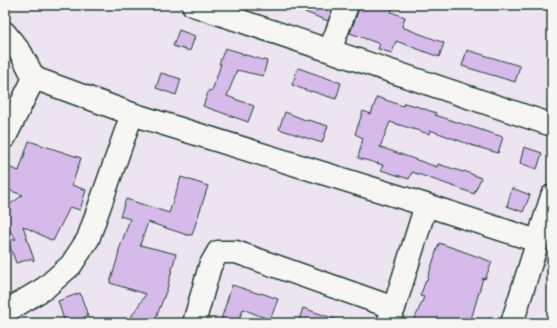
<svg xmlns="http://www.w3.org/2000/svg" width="557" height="328" font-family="Dekko,sans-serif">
<rect width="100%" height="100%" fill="#ece4f0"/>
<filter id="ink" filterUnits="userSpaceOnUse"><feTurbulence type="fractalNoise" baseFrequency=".025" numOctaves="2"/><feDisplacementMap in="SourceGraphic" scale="8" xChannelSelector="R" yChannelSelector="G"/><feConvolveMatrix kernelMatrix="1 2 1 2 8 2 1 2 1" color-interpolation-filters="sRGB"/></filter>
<g filter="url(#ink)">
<g fill="#d6bbea" stroke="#1f3d34">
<polygon points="289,5 334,5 328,21 289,6"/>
<polygon points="359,5 394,5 391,12 405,17 402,27 444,43 439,57 396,41 392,53 378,49 380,44 350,33 359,9"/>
<polygon points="179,30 195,36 190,51 173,46"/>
<polygon points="225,48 242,53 242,54 267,61 263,76 237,70 227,96 254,106 248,122 203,106 209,90 212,91 221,64 219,64"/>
<polygon points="467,50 520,66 515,82 462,66"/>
<polygon points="298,68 341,83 336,99 311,91 311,92 292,85"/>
<polygon points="161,73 181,79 176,95 156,88"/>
<polygon points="377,97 403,106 404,103 416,106 436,113 435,115 503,137 498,153 474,146 430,130 429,134 390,122 380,147 437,167 438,164 463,172 464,171 481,178 474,194 461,189 412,172 409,179 381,170 383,165 358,158 363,138 355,134 363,111 371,114"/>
<polygon points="285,112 308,121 308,120 328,126 322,143 279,129"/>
<polygon points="29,141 81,158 72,185 86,190 80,210 70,207 53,241 23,226 34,260 33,261 31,259 16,263 8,241 16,239 5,224 5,208 23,195 5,189 5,176 8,167 19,171"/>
<polygon points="524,147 542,153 537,169 520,163"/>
<polygon points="181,177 208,186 192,235 187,235 148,222 140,245 176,254 167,289 154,323 127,323 146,294 110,283 119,253 118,253 130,219 120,216 126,199 169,213"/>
<polygon points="512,188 530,195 523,212 507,206"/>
<polygon points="439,243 465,252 492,262 485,279 483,278 470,323 413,323 424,297 420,296 426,280 427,280"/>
<polygon points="232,285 260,294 261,293 278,299 270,320 243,309 238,323 220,323"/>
<polygon points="80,293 88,316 84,317 86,323 65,323 58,301"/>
<polygon points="303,308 341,321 341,323 298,323"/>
</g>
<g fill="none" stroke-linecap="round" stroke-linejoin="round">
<defs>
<g id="minor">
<polyline points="193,5 552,125"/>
<polyline points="5,33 21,53 34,78"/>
<polyline points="330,50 347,5"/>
<polyline points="5,137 34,78 132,114"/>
<polyline points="5,312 45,288 71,265 88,239 132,114 426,205 537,241"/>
<polyline points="194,323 210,266 218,252 236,252 394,308"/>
<polyline points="388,323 394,308 426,205"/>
<polyline points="512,323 552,196"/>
</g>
</defs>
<use href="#minor" stroke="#1f3d34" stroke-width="25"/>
<use href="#minor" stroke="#f6f6f2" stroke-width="22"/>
</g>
</g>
<rect width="557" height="328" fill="none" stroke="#f6f6f2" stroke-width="20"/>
<rect x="10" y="10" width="537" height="308" fill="none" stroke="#1f3d34" stroke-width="1.5" filter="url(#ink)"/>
</svg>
